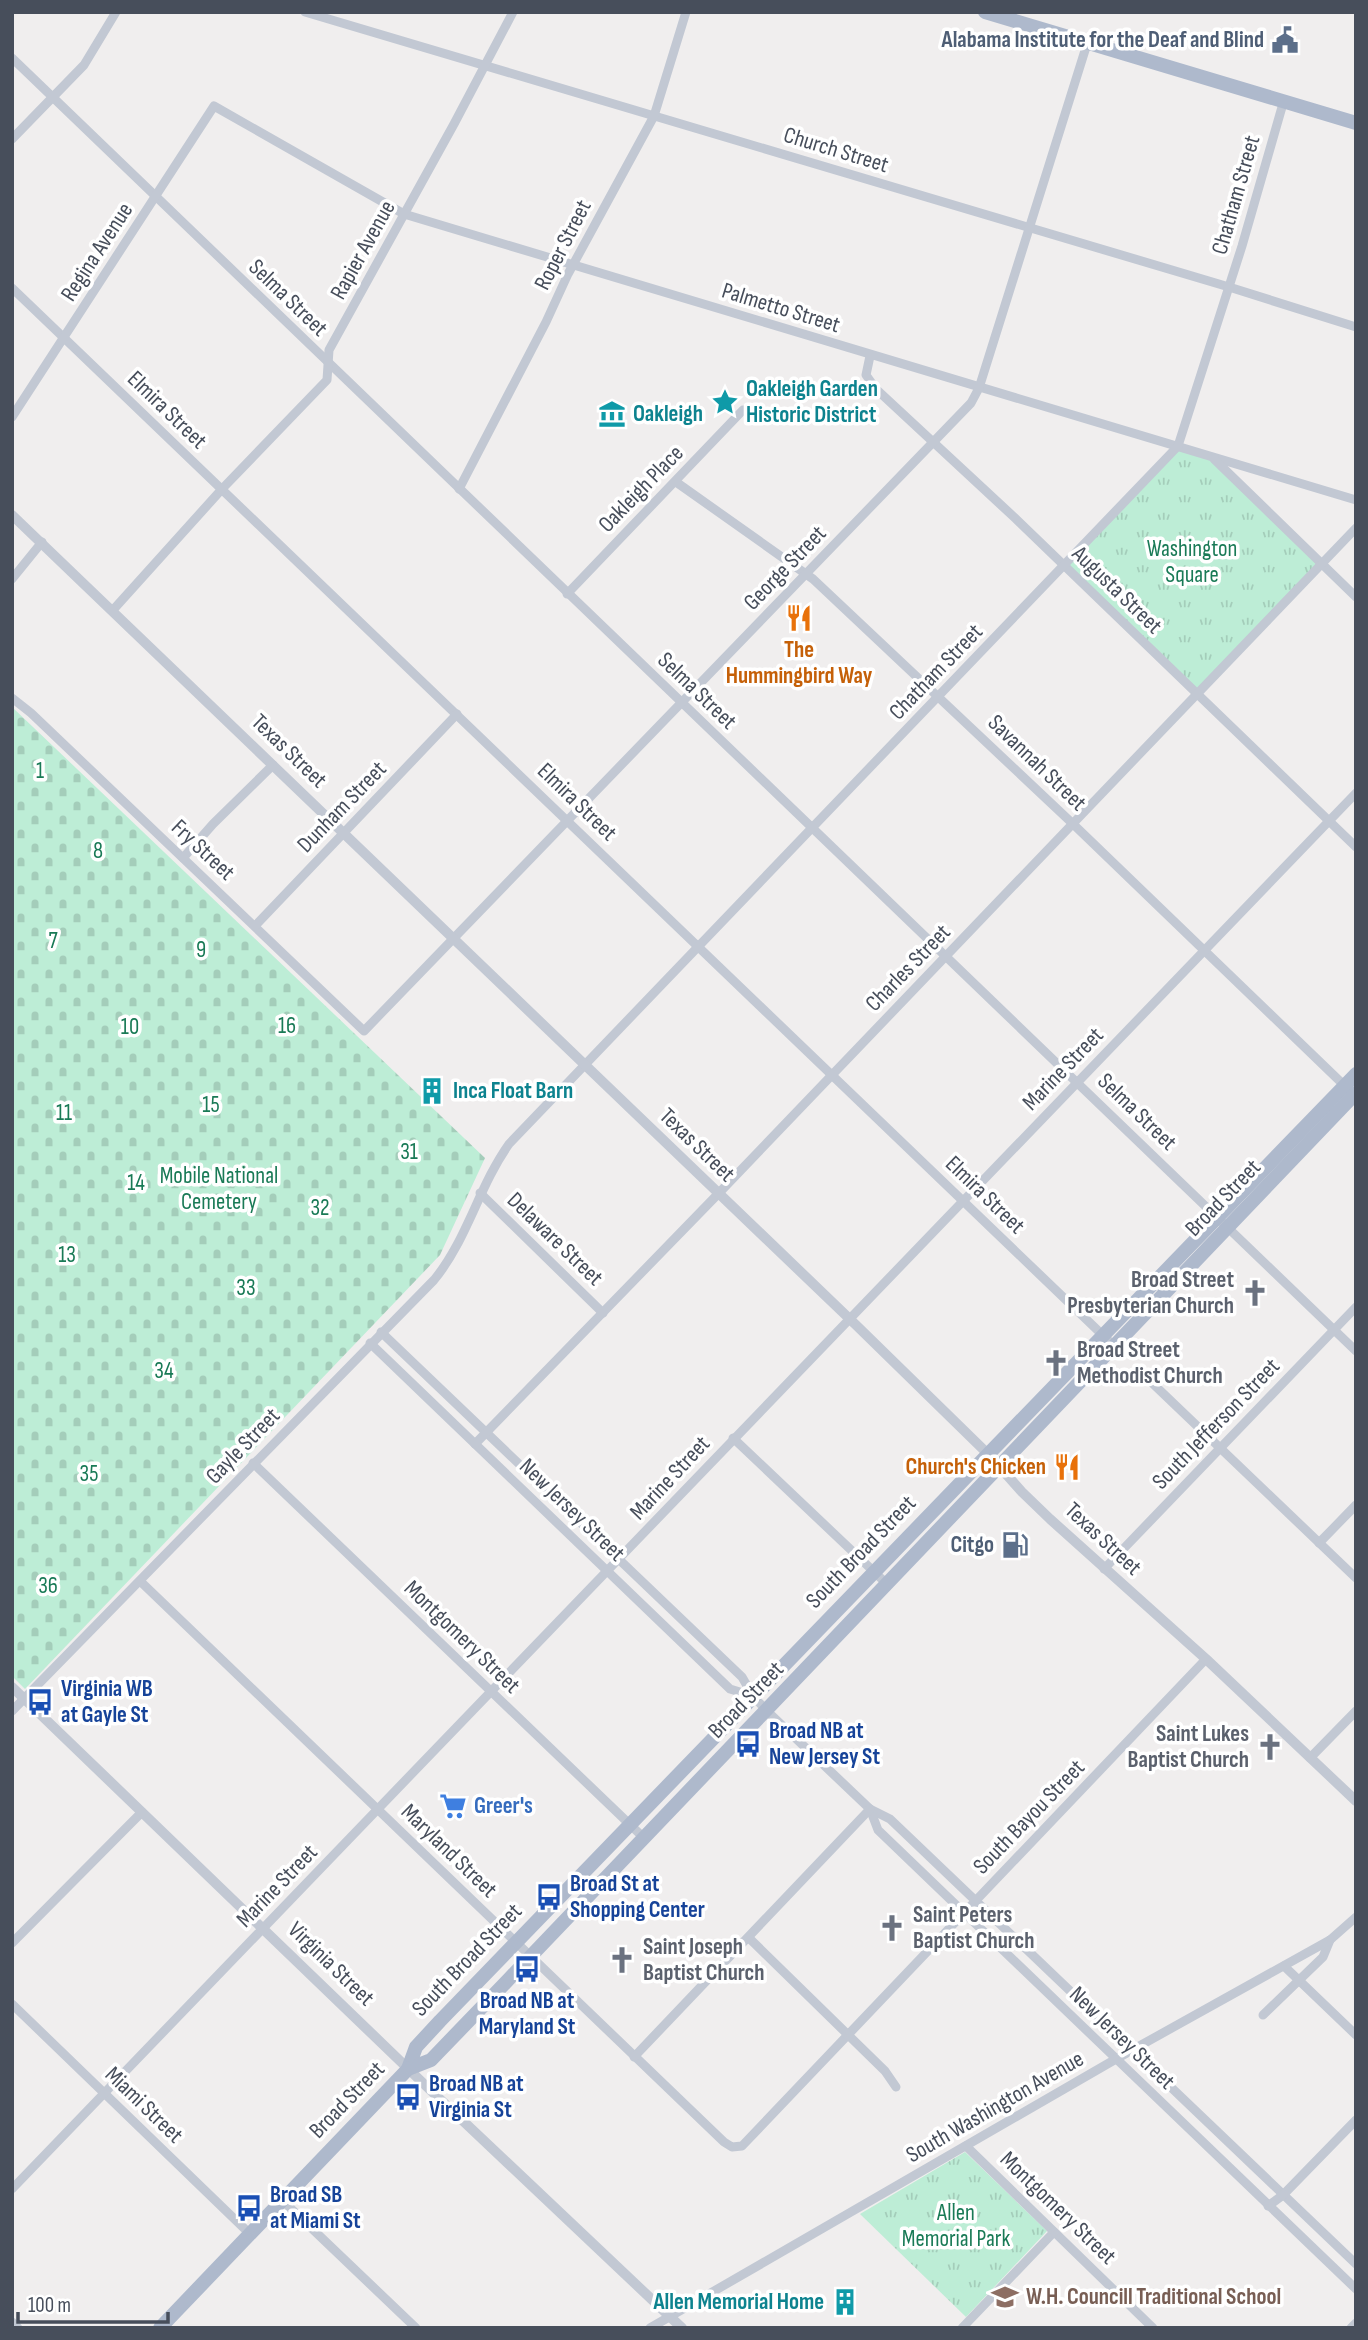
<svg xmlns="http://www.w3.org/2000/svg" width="1368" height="2340" font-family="'Sofia Sans Condensed',sans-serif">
<defs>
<pattern id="grass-tufts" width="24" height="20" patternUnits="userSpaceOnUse" patternTransform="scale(1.75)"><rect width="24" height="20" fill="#bdedd6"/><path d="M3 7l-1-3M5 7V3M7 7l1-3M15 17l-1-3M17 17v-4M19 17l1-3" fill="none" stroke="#a4cdba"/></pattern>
<pattern id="cemetery-stones" width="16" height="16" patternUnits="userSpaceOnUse" patternTransform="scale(1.75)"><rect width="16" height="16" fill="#bdedd6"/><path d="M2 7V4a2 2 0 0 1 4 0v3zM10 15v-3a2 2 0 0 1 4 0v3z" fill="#a4cdba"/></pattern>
</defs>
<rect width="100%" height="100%" fill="#f0eeee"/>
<g fill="url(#grass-tufts)">
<polygon points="1178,446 1212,456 1321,564 1196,693 1065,567"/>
<polygon points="965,2152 1047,2231 966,2317 860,2214"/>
</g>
<polygon fill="url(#cemetery-stones)" points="12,707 485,1158 440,1255 25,1689 12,1676"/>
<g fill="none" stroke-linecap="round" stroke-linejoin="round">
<g stroke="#c2c8d3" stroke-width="9">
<polyline points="305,12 1229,287 1356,327"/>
<polyline points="12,58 1356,1351"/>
<polyline points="12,139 84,65 116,12"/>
<polyline points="12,288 1113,1345"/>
<polyline points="870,356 866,375 876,389 1015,518 1356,847"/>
<polyline points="12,417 214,106 404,214 1356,500"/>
<polyline points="1214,459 1356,597"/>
<polyline points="676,482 813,579 1072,823 1348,1089"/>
<polyline points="459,489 546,322 568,274 654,116 686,12"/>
<polyline points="12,579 42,542"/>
<polyline points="567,594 743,410"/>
<polyline points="113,610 222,489 327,380 329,350 454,124 513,12"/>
<polyline points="12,698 31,713 364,1031 971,403 979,388 1087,44"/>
<polyline points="183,858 213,824 273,765"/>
<polyline points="255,926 457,714"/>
<polyline points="480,1193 603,1313"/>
<polyline points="381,1332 742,1677 753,1696 767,1711 870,1809 890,1819 1356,2264"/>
<polyline points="370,1343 730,1689 753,1696"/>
<polyline points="1148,1379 1356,1578"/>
<polyline points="733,1438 888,1585"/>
<polyline points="475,1444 718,1194 1356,528"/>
<polyline points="253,1463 644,1838"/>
<polyline points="1319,1543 1356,1505"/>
<polyline points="1104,1569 1356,1307"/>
<polyline points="140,1581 724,2142 732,2147 742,2146 1206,1659"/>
<path d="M12,1711L434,1280C467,1240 479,1186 509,1144L1178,446L1242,246L1284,100"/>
<polyline points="1310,1758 1356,1711"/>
<polyline points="870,1809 878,1830 1356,2289"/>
<polyline points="749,1938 885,2071 896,2087"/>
<polyline points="12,1943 142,1812"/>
<polyline points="1284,1966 1356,2035"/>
<polyline points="12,2004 250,2234"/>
<polyline points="1263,2015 1323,1957 1330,1940"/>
<polyline points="634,2057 870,1809"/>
<polyline points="966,2146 1153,2328"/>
<polyline points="12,2189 1356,793"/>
<polyline points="282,2200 416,2328"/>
<polyline points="1268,2206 1283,2195 1356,2120"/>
<polyline points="12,2322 18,2328"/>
<polyline points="650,2328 1116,2059 1330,1940 1356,1917"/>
<polyline points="962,2328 1054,2232"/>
<polyline points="1351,2328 1356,2323"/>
</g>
<g stroke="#c2c8d3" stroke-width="10">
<polyline points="12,515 856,1325 989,1455 1022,1492 1050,1519 1206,1659 1356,1801"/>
<polyline points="12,1687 424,2084 682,2328"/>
</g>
<g stroke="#aeb9cc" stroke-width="14">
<polyline points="985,12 1356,123"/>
<polyline points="408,2069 416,2047 440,2021 1356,1074"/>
<polyline points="160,2328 408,2069 431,2060 509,1979 1356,1093"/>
</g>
</g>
<defs>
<symbol id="civic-bare" viewBox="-9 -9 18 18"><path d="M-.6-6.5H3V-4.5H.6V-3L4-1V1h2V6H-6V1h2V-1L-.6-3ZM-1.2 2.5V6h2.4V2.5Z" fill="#5c6f8a" stroke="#fff" stroke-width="2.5" paint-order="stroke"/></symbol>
<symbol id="sight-bare" viewBox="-9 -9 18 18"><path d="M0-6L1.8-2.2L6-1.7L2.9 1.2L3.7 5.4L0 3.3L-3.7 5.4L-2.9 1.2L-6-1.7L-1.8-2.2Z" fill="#0f9aa8" stroke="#fff" stroke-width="2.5" paint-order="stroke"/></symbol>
<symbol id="museum-bare" viewBox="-9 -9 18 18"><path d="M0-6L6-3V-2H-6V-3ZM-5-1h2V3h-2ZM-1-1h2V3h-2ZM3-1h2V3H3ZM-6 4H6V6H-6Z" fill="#0f9aa8" stroke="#fff" stroke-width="2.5" paint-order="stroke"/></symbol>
<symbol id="restaurant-bare" viewBox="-9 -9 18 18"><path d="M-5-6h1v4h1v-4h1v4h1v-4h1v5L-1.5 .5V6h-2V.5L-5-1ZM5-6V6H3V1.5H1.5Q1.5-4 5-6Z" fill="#e8710a" stroke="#fff" stroke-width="2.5" paint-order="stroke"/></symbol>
<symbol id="building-bare" viewBox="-9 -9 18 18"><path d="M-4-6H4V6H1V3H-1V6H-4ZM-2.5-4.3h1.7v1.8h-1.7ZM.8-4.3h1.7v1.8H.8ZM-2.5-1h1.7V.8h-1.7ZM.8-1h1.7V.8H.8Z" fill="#0f9aa8" stroke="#fff" stroke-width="2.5" paint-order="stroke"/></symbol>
<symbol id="church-bare" viewBox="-9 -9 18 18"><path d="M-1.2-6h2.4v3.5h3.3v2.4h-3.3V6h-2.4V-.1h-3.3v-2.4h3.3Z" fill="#6b7280" stroke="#fff" stroke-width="2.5" paint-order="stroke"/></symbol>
<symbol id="fuel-bare" viewBox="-9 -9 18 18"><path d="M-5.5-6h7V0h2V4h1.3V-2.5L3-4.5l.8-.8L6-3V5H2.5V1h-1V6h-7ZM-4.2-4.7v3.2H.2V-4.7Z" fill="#5c6f8a" stroke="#fff" stroke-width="2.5" paint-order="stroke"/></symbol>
<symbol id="bus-bare" viewBox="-9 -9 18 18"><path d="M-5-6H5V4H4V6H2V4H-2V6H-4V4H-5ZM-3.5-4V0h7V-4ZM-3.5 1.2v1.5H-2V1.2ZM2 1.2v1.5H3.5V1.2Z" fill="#1a4fb4" stroke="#fff" stroke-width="2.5" paint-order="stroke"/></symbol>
<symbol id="supermarket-bare" viewBox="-9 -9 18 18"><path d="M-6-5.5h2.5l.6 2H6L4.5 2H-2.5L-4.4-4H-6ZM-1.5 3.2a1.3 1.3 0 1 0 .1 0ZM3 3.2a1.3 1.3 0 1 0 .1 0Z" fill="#3f7fe0" stroke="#fff" stroke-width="2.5" paint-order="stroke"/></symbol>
<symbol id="school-bare" viewBox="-9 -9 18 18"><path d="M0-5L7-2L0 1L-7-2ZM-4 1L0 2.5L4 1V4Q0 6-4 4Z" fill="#8d6e63" stroke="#fff" stroke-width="2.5" paint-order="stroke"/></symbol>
</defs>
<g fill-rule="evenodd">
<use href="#civic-bare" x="1266" y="21" width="38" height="38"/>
<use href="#sight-bare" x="706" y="383" width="38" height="38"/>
<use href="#museum-bare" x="593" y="395" width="38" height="38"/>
<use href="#restaurant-bare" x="780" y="599" width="38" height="38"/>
<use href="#building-bare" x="413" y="1072" width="38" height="38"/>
<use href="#church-bare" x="1236" y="1274" width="38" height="38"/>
<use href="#church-bare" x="1037" y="1344" width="38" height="38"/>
<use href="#restaurant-bare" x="1048" y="1448" width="38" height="38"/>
<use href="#fuel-bare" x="996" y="1526" width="38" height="38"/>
<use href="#bus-bare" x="21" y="1683" width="38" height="38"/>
<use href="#bus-bare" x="729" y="1725" width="38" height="38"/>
<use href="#church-bare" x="1251" y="1728" width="38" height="38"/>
<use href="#supermarket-bare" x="434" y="1787" width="38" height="38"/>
<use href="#bus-bare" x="530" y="1878" width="38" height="38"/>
<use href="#church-bare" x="873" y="1909" width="38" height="38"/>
<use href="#church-bare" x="603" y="1941" width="38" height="38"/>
<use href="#bus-bare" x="508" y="1950" width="38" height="38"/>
<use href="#bus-bare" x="389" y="2078" width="38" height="38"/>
<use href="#bus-bare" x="230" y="2189" width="38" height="38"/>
<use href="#school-bare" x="986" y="2278" width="38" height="38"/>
<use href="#building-bare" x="826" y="2283" width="38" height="38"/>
</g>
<g text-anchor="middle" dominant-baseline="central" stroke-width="7" stroke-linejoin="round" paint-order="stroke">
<g font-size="23" font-weight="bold" fill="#4e5e75" stroke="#fff" text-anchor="end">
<text x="1264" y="40">Alabama Institute for the Deaf and Blind</text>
<text x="994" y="1545">Citgo</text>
</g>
<g font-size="23" fill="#474e5b" stroke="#fff">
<text transform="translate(836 150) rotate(17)">Church Street</text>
<text transform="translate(1236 195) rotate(-74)">Chatham Street</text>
<text transform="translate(563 245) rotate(-63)">Roper Street</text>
<text transform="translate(363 250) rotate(-61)">Rapier Avenue</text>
<text transform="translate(97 252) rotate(-57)">Regina Avenue</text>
<text transform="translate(288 298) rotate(44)">Selma Street</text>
<text transform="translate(781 308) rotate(17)">Palmetto Street</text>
<text transform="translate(167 410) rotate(44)">Elmira Street</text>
<text transform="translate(641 489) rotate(-46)">Oakleigh Place</text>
<text transform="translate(785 568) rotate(-46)">George Street</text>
<text transform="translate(1117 590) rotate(44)">Augusta Street</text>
<text transform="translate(936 672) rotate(-46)">Chatham Street</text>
<text transform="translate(697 691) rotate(44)">Selma Street</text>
<text transform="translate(289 751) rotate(44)">Texas Street</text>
<text transform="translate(1037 763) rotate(44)">Savannah Street</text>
<text transform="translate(577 802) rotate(44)">Elmira Street</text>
<text transform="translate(342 807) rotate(-46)">Dunham Street</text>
<text transform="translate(203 850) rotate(43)">Fry Street</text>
<text transform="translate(908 968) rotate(-46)">Charles Street</text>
<text transform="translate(1063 1069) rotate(-46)">Marine Street</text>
<text transform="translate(1137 1112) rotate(44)">Selma Street</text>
<text transform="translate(697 1145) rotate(44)">Texas Street</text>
<text transform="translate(985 1195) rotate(44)">Elmira Street</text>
<text transform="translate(1223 1198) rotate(-46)">Broad Street</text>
<text transform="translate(555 1239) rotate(44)">Delaware Street</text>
<text transform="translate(1216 1424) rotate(-46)">South Jefferson Street</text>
<text transform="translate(243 1446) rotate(-46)">Gayle Street</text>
<text transform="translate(670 1478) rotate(-47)">Marine Street</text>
<text transform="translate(572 1510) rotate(44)">New Jersey Street</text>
<text transform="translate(1103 1539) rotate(43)">Texas Street</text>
<text transform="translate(861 1552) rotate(-46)">South Broad Street</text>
<text transform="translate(462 1637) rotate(44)">Montgomery Street</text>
<text transform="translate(746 1700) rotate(-46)">Broad Street</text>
<text transform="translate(1029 1817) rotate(-46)">South Bayou Street</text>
<text transform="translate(449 1851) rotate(44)">Maryland Street</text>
<text transform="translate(277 1886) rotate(-46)">Marine Street</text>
<text transform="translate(467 1960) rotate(-46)">South Broad Street</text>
<text transform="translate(331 1964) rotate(44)">Virginia Street</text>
<text transform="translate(1122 2038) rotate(44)">New Jersey Street</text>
<text transform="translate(347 2100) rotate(-46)">Broad Street</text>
<text transform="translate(144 2105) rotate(44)">Miami Street</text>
<text transform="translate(995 2107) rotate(-30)">South Washington Avenue</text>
<text transform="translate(1058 2208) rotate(44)">Montgomery Street</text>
</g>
<g font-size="23" font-weight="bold" fill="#0d838f" stroke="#fff" text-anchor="start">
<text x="746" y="389">Oakleigh Garden<tspan x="746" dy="26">Historic District</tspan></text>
<text x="633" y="414">Oakleigh</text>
<text x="453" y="1091">Inca Float Barn</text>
<text x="824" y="2302" text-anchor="end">Allen Memorial Home</text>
</g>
<g font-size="23" fill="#197a56" stroke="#fff">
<text x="1192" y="549">Washington<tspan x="1192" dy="26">Square</tspan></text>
<text x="40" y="771">1</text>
<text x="98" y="851">8</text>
<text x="53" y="941">7</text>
<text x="201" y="950">9</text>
<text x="287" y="1026">16</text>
<text x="130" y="1027">10</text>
<text x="211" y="1105">15</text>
<text x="64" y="1113">11</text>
<text x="409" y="1152">31</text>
<text x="219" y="1176">Mobile National<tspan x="219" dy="26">Cemetery</tspan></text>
<text x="136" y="1183">14</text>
<text x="320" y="1208">32</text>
<text x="67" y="1255">13</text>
<text x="246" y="1288">33</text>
<text x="164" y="1371">34</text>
<text x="89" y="1474">35</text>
<text x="48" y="1586">36</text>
<text x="956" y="2213">Allen<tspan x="956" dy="26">Memorial Park</tspan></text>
</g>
<g font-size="23" font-weight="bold" fill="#c56008" stroke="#fff">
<text x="799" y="650">The<tspan x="799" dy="26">Hummingbird Way</tspan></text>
<text x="1046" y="1467" text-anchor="end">Church's Chicken</text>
</g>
<g font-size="23" font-weight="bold" fill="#5b616d" stroke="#fff" text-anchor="start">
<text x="1234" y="1280" text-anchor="end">Broad Street<tspan x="1234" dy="26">Presbyterian Church</tspan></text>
<text x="1077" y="1350">Broad Street<tspan x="1077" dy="26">Methodist Church</tspan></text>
<text x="1249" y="1734" text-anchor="end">Saint Lukes<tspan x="1249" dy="26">Baptist Church</tspan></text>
<text x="913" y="1915">Saint Peters<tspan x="913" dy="26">Baptist Church</tspan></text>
<text x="643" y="1947">Saint Joseph<tspan x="643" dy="26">Baptist Church</tspan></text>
</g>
<g font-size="23" font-weight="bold" fill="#164399" stroke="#fff" text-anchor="start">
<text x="61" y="1689">Virginia WB<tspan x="61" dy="26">at Gayle St</tspan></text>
<text x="769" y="1731">Broad NB at<tspan x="769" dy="26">New Jersey St</tspan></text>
<text x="570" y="1884">Broad St at<tspan x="570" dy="26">Shopping Center</tspan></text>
<text x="527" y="2001" text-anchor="middle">Broad NB at<tspan x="527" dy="26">Maryland St</tspan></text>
<text x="429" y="2084">Broad NB at<tspan x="429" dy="26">Virginia St</tspan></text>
<text x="270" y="2195">Broad SB<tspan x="270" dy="26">at Miami St</tspan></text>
</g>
<g font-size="23" font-weight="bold" fill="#366cbe" stroke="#fff" text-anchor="start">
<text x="474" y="1806">Greer's</text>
</g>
<g font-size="23" font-weight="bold" fill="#785e54" stroke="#fff" text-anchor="start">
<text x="1026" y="2297">W.H. Councill Traditional School</text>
</g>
</g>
<rect width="1368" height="2340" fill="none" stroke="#474e5b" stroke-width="28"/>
<path d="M18 2312v10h150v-10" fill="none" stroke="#474e5b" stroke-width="3.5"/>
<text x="28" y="2312" font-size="21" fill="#474e5b" stroke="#ffffff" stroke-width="5" paint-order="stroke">100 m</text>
</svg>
